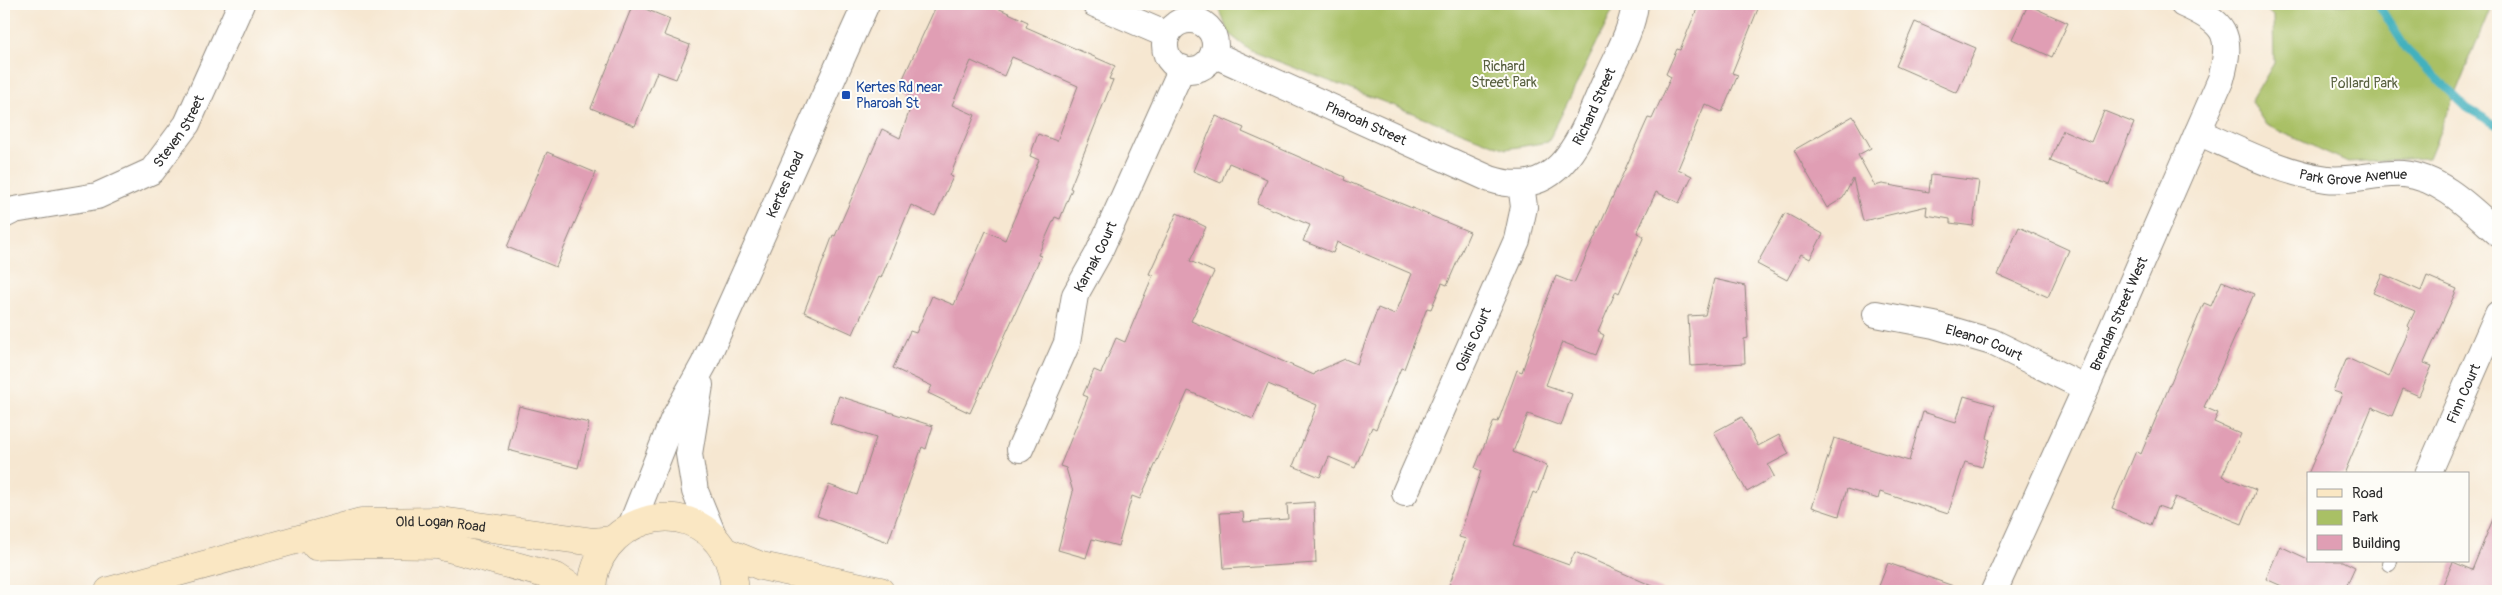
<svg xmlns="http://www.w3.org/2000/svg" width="2502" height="595" font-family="Pangolin,sans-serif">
<rect width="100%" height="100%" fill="#fdfcf7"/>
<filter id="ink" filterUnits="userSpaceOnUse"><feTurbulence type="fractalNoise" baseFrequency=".02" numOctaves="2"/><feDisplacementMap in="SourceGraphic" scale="10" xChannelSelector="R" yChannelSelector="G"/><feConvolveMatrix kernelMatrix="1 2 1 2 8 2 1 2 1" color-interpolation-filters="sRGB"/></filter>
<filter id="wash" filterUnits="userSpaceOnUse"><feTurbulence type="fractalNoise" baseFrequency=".0096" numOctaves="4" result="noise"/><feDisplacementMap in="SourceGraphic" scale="20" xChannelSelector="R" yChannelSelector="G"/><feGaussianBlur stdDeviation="1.12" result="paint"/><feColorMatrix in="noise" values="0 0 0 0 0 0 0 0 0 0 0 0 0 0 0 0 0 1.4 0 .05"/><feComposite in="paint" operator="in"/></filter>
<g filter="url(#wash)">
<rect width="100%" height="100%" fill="#f6e7d1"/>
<g fill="#a9c065" stroke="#6a7648">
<polygon points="1223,4 1616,4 1548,142 1506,149 1251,51 1228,33 1220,10"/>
<polygon points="2260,4 2492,4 2429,158 2348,162 2266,125 2251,102 2274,63 2273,16"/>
</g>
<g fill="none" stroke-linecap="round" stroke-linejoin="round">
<polyline stroke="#42b1be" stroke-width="8" points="2378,4 2407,50 2467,108 2498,126"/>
</g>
<g id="blocks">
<g fill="#e09eb4">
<polygon points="633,4 670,19 664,35 690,45 676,79 657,72 635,126 591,108"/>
<polygon points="937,4 989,4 1028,22 1026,27 1115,66 1109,79 1113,80 1070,188 1072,189 1060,219 1055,217 1038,255 1041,256 970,413 928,393 932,386 893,368 910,331 916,333 932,296 954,305 986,231 1005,240 1039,160 1030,156 1038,134 1057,141 1078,86 1012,57 1004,76 971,61 952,105 975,115 950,176 953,177 935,216 911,205 881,278 879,277 853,334 804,312 833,235 835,236 882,129 900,138 913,100 900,85"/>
<polygon points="1699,4 1760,4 1732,73 1738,75 1722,112 1705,104 1678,169 1692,176 1679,203 1656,192 1637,233 1644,236 1619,293 1616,291 1598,332 1604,335 1596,355 1562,342 1546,385 1572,394 1561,426 1528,414 1513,452 1547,466 1537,494 1533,492 1513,545 1569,565 1575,552 1664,591 1447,591 1466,539 1459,537 1481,471 1475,468 1494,421 1498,422 1517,370 1522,372 1535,333 1534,333 1556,276 1574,283 1648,118 1652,119 1671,77 1666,74 1677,49 1680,50"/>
<polygon points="2028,5 2068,23 2052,57 2012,39"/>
<polygon points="1915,22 1976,48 1957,93 1896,66"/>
<polygon points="2104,111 2134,123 2109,185 2050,161 2063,130 2091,142"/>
<polygon points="1216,116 1244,128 1242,132 1345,177 1344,180 1470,232 1447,285 1442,283 1431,309 1427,308 1404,369 1401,368 1376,429 1372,427 1355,468 1329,457 1320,477 1293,466 1317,405 1268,384 1253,419 1188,391 1140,499 1132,496 1118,546 1092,539 1086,558 1058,550 1073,492 1066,468 1060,466 1088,397 1083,395 1094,370 1101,373 1116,338 1125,342 1153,275 1149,274 1177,213 1206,227 1190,261 1214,272 1191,321 1314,375 1316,372 1345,359 1357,364 1378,308 1395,315 1412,274 1337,242 1333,253 1303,241 1310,225 1257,203 1267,179 1229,163 1221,183 1193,171"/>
<polygon points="1853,116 1871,148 1858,155 1875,186 1882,184 1929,192 1931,175 1979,181 1973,226 1950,223 1950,219 1926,215 1927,206 1863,221 1853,179 1843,198 1827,208 1794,150"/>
<polygon points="547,152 596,173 556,267 507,247"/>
<polygon points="1785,213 1823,234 1810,259 1801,254 1787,280 1757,264"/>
<polygon points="2019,227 2069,250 2048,297 1998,275"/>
<polygon points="2382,274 2421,291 2427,276 2457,289 2424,363 2432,366 2419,396 2403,389 2392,416 2372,407 2344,474 2308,474 2342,394 2333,391 2347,358 2389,377 2410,328 2408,326 2415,311 2373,293"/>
<polygon points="1714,279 1745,286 1748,338 1744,339 1745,363 1691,366 1688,316 1705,315"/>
<polygon points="2222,281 2254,294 2204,407 2218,413 2214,422 2241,434 2222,476 2256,490 2242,524 2175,497 2169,510 2158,506 2151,525 2112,508 2136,451 2141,454 2204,303 2211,306"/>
<polygon points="839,396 933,426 926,449 922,447 888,542 817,516 829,485 857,495 876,438 830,423"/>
<polygon points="1964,396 1995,405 1987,438 1990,440 1982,467 1965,462 1948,514 1880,492 1878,499 1847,489 1839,516 1812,507 1834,438 1909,461 1923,412 1956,422"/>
<polygon points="519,406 589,423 578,468 508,450"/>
<polygon points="1742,417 1758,446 1779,435 1789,454 1768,465 1774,476 1747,492 1714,432"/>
<polygon points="1314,502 1316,563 1224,569 1220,513 1243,512 1244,522 1288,519 1287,504"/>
<polygon points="2498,507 2498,591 2440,591 2453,562 2472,570"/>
<polygon points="2280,546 2308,559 2308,561 2343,561 2355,567 2344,591 2293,591 2266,579"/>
<polygon points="1888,563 1959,588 1958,591 1877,591"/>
</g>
</g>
</g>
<g filter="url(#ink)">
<use href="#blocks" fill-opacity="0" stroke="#90897e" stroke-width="1"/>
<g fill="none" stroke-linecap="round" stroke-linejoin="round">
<defs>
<polyline id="service" points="2389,564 2390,561"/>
<g id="minor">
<polyline points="1095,4 1167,35"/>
<circle cx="1190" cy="45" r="25"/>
<path id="s1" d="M1213,54L1490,179C1562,203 1582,133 1605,82C1616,57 1632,31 1635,4"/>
<path id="s2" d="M2198,132C2239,150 2282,173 2327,179C2352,182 2378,172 2403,174C2441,177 2471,209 2498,233"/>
<path id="s3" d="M4,215L14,210L97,196L152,171L187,124L241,4"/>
<path id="s4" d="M1876,314L1934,325L1992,342L2086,388"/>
<polyline points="700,385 689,454 695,491 715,540"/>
<path id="s5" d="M1020,449L1067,343L1075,295L1098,254L1182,68"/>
<path id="s6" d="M2428,474L2498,314"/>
<path id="s7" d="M1405,493L1517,240L1524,207L1521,184"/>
<path id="s8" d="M631,526L673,420L704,364L866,4"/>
<path id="s9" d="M1994,591L2086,388L2221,79C2234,33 2224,22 2183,4"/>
</g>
<g id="secondary">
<polyline points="316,546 366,544 438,545 556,577 577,591"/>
<polyline points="724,551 761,566 880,591"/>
<path id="s10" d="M109,591L361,522L441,521L594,542L612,540"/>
<path d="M592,591C593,520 687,489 724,551C732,564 734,577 735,591"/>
</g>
</defs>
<use href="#service" stroke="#90897e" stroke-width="16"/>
<use href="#minor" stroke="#90897e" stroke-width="28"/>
<use href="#secondary" stroke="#90897e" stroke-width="29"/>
<use href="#service" stroke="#fff" stroke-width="14"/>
<use href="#minor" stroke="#fff" stroke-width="26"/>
<use href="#secondary" stroke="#fae7c3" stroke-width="28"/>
</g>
</g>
<rect fill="#1a4fb4" stroke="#fdfcf7" stroke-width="2" x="841" y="90" width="10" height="10" rx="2.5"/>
<g text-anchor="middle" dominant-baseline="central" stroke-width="4" stroke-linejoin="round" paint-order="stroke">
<g font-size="14" fill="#575f3f" stroke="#fdfcf7">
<text x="1504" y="66">Richard<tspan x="1504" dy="16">Street Park</tspan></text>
<text x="2364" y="83">Pollard Park</text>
</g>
<g font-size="14" fill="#164399" stroke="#fdfcf7" text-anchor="start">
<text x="856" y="87">Kertes Rd near<tspan x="856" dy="16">Pharoah St</tspan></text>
</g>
<g font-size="14" fill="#2b2b2b" stroke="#fdfcf7">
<text stroke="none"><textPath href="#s1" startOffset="448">Richard Street</textPath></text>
<text stroke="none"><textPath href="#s1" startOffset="168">Pharoah Street</textPath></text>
<text stroke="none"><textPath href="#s3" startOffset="204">Steven Street</textPath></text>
<text stroke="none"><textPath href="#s2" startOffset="164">Park Grove Avenue</textPath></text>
<text stroke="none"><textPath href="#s8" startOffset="375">Kertes Road</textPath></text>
<text stroke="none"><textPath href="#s5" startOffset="208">Karnak Court</textPath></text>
<text stroke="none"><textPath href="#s9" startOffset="304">Brendan Street West</textPath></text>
<text stroke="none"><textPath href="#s7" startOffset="168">Osiris Court</textPath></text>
<text stroke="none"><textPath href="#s4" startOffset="112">Eleanor Court</textPath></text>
<text stroke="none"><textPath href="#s6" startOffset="88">Finn Court</textPath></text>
<text stroke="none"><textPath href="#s10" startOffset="341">Old Logan Road</textPath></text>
</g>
</g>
<rect width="2502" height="595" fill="none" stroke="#fdfcf7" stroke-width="20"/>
<rect x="2307" y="472" width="162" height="90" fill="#fdfcf7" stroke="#a9a8a5"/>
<rect x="2317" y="489" width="25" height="8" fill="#fae7c3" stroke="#a9a8a5"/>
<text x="2352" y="498" font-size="15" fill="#2b2b2b">Road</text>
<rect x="2317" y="510" width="25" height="15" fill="#a9c065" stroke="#a9a8a5"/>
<text x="2352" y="522" font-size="15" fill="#2b2b2b">Park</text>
<rect x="2317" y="535" width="25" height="15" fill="#e09eb4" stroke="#a9a8a5"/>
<text x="2352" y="548" font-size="15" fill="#2b2b2b">Building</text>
</svg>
